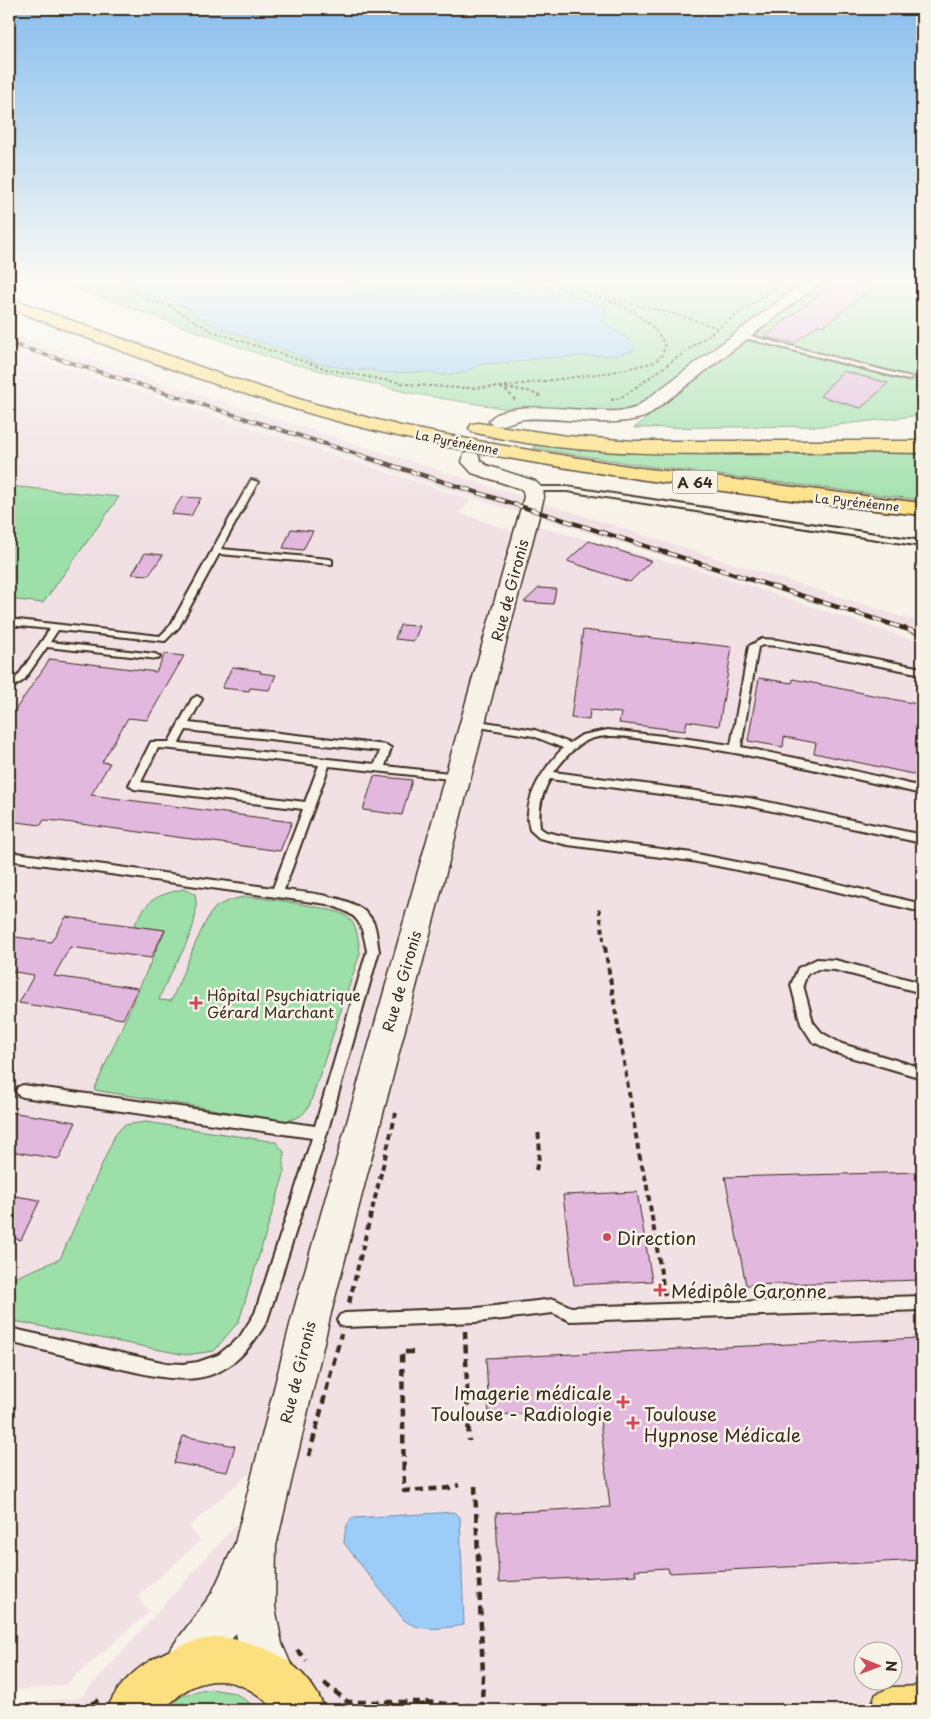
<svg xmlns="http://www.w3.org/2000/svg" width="931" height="1719" font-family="'Playpen Sans',sans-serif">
<rect width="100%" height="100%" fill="#f7f3e8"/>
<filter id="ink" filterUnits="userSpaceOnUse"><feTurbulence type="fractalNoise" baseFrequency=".02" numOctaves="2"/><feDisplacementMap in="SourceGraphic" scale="10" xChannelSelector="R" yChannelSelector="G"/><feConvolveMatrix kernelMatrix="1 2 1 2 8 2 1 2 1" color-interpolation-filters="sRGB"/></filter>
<g filter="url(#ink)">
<g fill="#f1e1e5" fill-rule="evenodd">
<polygon points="9,334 922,623 922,637 535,516 520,513 9,346"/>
<polygon points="9,349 472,500 458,513 516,532 250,1473 189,1526 200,1541 138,1596 149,1612 65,1685 9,1691"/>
<path d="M534,525L723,577L922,643V1710H9V1704L80,1698L250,1509ZM864,1652H894V1682H864Z"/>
</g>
<g fill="#9ddfa9" stroke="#6c8464">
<polygon points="53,280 806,280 641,404 619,412 605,412 502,408 409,393 270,358"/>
<polygon points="825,280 922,280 922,415 828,426 634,428"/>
<path d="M535,445C663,461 793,454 922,452V500L654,467L533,448Z"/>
<polygon points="9,486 119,497 43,603 9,599"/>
<path d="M183,889L195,894C203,931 170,966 159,1000L171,1001C179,984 204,917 215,908C222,902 239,897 248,897C263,897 333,908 345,915C358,924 358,939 360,953L310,1104C304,1116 297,1119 285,1121L94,1090L165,930L134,926C149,898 153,897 183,889Z"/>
<polygon points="146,1122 276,1142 284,1152 284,1174 239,1321 214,1351 186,1355 9,1320 9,1280 60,1259 115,1135 124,1125"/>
<polygon points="210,1689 235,1693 260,1710 160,1710 184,1695"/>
</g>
<g fill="#9bcdf8" stroke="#758ca1">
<path d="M121,280H334C356,294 382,291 407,293C425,294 441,295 459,292C505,294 564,285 605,309L606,313L603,318C609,333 628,334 635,347L633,351L617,355L539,358L517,362L482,364L463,373L442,375L430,372L382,373L373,370H354L316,363L293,353L217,327L193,314L190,309L169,300L149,296L137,285Z"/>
<path d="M455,1512L460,1517L464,1625C444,1628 421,1633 404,1620L344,1543C345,1533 345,1523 353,1518Z"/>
</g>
<g fill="#e2b8de" stroke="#3b2a1e">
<polygon points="836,281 870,289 824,326 818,325 794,343 764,337"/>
<polygon points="843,371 888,383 861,408 820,396"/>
<polygon points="182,497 201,498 191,516 171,514"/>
<polygon points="291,529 313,531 303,550 283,548"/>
<polygon points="589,541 651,561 630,582 567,561"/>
<polygon points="145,553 163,555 149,575 132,574"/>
<polygon points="539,588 556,589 553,604 524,602"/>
<polygon points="400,625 420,626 414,641 395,639"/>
<polygon points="583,630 732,647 719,726 687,721 685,731 619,723 621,713 590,710 589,720 571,718"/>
<polygon points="165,654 184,656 147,720 128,718 102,762 110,763 91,795 292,822 280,851 58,821 44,820 41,825 9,821 9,719 50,659 156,672"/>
<polygon points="232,667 261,671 260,673 276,675 269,690 250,688 249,691 222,688"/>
<polygon points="759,678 792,683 793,679 922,705 922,776 814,753 816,743 784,737 783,747 748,741"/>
<polygon points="374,776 412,780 402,815 363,810"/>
<polygon points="66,917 165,930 151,958 70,947 54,976 138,988 123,1019 19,1003 34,975 9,971 9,936 51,942"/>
<polygon points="9,1112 76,1122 59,1159 9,1151"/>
<polygon points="922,1172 922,1280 746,1285 725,1177"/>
<polygon points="637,1192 652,1281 574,1285 563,1195"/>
<polygon points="9,1195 40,1200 21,1240 9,1237"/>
<polygon points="922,1338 922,1560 669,1573 668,1568 635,1570 636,1575 499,1582 496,1513 610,1507 599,1411 489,1415 486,1358"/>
<polygon points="183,1436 235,1446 227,1472 174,1463"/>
</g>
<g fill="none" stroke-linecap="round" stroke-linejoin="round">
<polyline stroke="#d1cbc0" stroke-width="17" stroke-dasharray="17 8" stroke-linecap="butt" points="473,456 498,421"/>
<polyline stroke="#d1cbc0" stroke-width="21" stroke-dasharray="21 11" stroke-linecap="butt" points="471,458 473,455"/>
<defs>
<g id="lane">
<polygon points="743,334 910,377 912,378 908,380 741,337 741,335"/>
<polygon points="251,480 258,482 221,549 329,559 332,560 332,564 219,554 179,627 165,641 58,630 50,642 155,654 160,657 158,659 47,647 24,680 9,690 9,683 18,676 50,629 9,625 9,619 160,636 170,626"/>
<polygon points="530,487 567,487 922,541 922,546 567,491 530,491"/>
<path d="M762,639L778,640L922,668V674L778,646L763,645L758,647L741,747L820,763L922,787V794C835,775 750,752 662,742C640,739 615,733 594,738C577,742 564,759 554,772L749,798L922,835V843L749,806L550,779C541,795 538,810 540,828L546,832L568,837L692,853L793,873L922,904V912L793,881L692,861L568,845L539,838L530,830C529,825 527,819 528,814C529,789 547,765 563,748L533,736L473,726L468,723L473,720L535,730L570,743L582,735L608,730L682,738L731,745L749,646Z"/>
<path d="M197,696L202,699L189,723L386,745L391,748L385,766L459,774L464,777L459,780L329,766L284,890C309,893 363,896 374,924C377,932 377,942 379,951L327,1133L267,1321C224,1395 182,1383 109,1366C76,1358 42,1350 9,1342V1328L166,1363L183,1364L198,1362L218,1355L239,1338L255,1313L312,1138L23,1097L18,1095L16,1091L18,1087L23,1085L315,1126L367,951C361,919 359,915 327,904L9,860V852L273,888L303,809L134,789L129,785L151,742H169L192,699ZM186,730L380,751L375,764L179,743ZM158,748L172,749L319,765L305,802L141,782Z"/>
<polygon points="817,959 835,960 922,983 922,993 835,970 818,969 807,974 803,985 813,1022 822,1033 842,1044 922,1068 922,1078 833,1052 812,1041 801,1024 791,985 798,968"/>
<polygon points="922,1296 922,1310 570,1321 553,1313 477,1322 345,1327 340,1325 337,1320 340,1315 345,1313 477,1308 554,1299 571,1307"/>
</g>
<g id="secondary">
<path d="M807,280H824L647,416C609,430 565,416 525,419C513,420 503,428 492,425L489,421C509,392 603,420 635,408Z"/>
<polygon points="471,452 478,454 480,460 486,465 535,481 543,489 544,497 331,1313 276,1546 275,1607 282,1644 296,1676 289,1692 273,1699 257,1692 238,1644 236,1633 201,1683 185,1689 169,1683 163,1667 169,1651 212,1593 235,1543 293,1313 524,497 523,491 521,489 472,473 462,462 464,454"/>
</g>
<g id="primary">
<path d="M218,1637C265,1641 308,1664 325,1710H275C253,1687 225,1672 192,1687C180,1692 171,1705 161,1710C155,1713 117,1710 107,1710C123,1667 175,1642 218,1637Z"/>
<polygon points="922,1686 922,1710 869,1710 876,1694 892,1687"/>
</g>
<g id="highway">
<path d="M9,298L228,377L315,404L401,426L499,445L641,468L922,503V515C820,505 719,491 618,476C527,462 437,447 348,424C233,394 120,351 9,308Z"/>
<path d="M478,423L567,436L634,441H922V453C875,452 829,452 782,453C679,454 572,457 472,432L469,428L472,424Z"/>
</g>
</defs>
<use href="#lane" stroke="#3b2a1e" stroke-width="4"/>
<use href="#secondary" stroke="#3b2a1e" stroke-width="3"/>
<use href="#primary" stroke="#3b2a1e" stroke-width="3"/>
<use href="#highway" stroke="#3b2a1e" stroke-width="3"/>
<g stroke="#3b2a1e" stroke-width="2" stroke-dasharray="3 2.5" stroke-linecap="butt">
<path d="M114,280L131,288L147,300L169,305L211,331L330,370L407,384L458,388L499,387L613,372L655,362L662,355L665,346C643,297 566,288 519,282"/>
<polyline points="450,280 501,283 530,280"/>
<polyline points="609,298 686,317 718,328"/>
<polyline points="515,400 507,391 499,387 528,391 542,397"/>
<polyline points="611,400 620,398 628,393 785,280"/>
</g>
<polyline stroke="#3b2a1e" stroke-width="3" stroke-dasharray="5 4" stroke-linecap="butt" points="599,909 605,949"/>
<g stroke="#3b2a1e" stroke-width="4" stroke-dasharray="6 4.5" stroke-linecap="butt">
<polyline points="605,947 639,1154 646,1181 664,1291"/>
<polyline points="536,1170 540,1152 538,1129"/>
<polyline points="352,1291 396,1113"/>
</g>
<g stroke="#3b2a1e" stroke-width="4.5" stroke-dasharray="8 5.5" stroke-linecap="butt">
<polyline points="664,1290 665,1295"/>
<polyline points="349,1303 352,1290"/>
<polyline points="465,1331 469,1441"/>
<polyline points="413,1352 402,1352 404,1491 449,1488 459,1485"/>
<polyline points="309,1456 341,1334"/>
<polyline points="297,1650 306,1661"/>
<polyline points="324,1683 348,1702 425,1702 482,1707 483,1675 475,1485"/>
<polyline points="79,1710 101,1699"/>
<polyline points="420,1710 425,1702"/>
</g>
<use href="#lane" fill="#f7f3e8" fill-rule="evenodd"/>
<use href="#secondary" fill="#f7f3e8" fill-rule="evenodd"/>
<use href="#primary" fill="#fce080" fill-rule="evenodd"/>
<use href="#highway" fill="#fce080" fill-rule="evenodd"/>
<defs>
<polyline id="rail-far1" points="9,343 363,456"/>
<polyline id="rail" points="359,455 922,634"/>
</defs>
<use href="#rail-far1" stroke="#3b2a1e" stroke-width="4"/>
<use href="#rail" stroke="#3b2a1e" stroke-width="4.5"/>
<use href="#rail-far1" stroke="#f7f3e8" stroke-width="2.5" stroke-dasharray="7" stroke-linecap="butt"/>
<use href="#rail" stroke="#f7f3e8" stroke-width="3" stroke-dasharray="9" stroke-linecap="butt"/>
</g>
</g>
<linearGradient id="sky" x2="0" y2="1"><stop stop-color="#89beee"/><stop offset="0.54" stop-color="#fbfaf5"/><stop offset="1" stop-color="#fbfaf5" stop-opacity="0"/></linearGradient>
<rect width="931" height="521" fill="url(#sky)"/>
<g fill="#d1495b" stroke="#f7f3e8" stroke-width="2">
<path d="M193.5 995.5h5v5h5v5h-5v5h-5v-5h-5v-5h5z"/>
<circle cx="607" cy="1237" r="5"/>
<path d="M657.5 1282.5h5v5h5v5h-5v5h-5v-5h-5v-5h5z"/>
<path d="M620.5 1394.5h5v5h5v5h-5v5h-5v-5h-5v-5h5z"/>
<path d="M630.5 1415.5h5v5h5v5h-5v5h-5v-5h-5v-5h5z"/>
</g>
<g text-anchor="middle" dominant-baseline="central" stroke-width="5" stroke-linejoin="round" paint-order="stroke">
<g font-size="12" fill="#3b2a1e" stroke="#f7f3e8">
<text transform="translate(457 442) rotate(11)">La Pyrénéenne</text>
<text transform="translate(857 502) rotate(6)">La Pyrénéenne</text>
</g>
<rect fill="#f7f3e8" stroke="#73665b" stroke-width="1" x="672.5" y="470.5" width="45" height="23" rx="4"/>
<g font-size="14" font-weight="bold" fill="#3b2a1e">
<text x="695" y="482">A 64</text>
</g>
<g font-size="15" fill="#3b2a1e" stroke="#f7f3e8">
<text transform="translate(509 590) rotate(-75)">Rue de Gironis</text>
<text transform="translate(401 981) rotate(-74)">Rue de Gironis</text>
<text transform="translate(297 1372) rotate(-76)">Rue de Gironis</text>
</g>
<g font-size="15" fill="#3b2a1e" stroke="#f7f3e8" text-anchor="start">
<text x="207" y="994">Hôpital Psychiatrique<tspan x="207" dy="17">Gérard Marchant</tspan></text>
</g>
<g font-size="18" fill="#3b2a1e" stroke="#f7f3e8" text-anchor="start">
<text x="617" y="1237">Direction</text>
<text x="671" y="1290">Médipôle Garonne</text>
<text x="612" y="1392" text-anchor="end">Imagerie médicale<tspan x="612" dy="21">Toulouse - Radiologie</tspan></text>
<text x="644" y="1413">Toulouse<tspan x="644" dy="21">Hypnose Médicale</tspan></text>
</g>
</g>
<rect width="931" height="1719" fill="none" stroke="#f7f3e8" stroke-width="30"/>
<rect x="15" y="15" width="901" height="1689" fill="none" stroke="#3b2a1e" stroke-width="2" filter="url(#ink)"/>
<g transform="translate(878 1666) rotate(91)"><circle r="24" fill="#f7f3e8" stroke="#aca397"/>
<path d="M0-4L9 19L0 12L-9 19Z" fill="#d1495b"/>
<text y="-8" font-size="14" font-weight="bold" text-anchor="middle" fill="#3b2a1e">N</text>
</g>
</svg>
